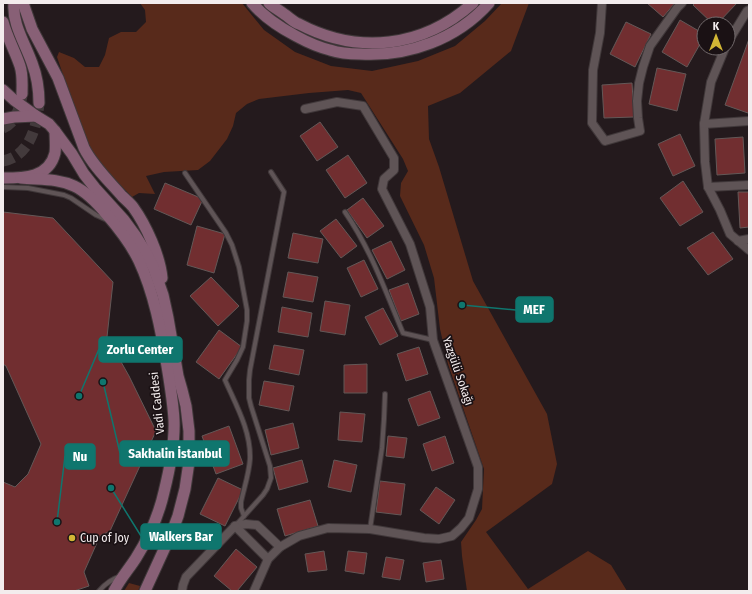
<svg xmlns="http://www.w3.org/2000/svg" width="752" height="594" font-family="'Fira Sans Condensed',sans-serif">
<rect width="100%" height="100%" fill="#241a1d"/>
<g fill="#582a1b">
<polygon points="140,3 242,3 264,30 295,52 331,66 372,71 418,61 455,46 485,21 502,3 529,3 511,51 460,93 428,106 429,139 439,167 473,281 547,414 557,464 552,484 486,532 528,589 588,551 611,565 627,591 467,591 462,556 461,542 476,520 482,509 484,469 448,364 440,329 434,278 424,245 400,196 401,183 408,171 403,159 361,93 348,90 309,93 259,99 247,104 236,113 233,126 227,139 210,161 198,170 164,172 146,176 155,194 139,193 132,197 102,166 89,151 57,57 59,52 74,58 85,67 99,67 105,55 109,38 121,32 136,32 146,22 145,10"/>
<polygon points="129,583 140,586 138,591 124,591"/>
</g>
<g fill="#712e30" stroke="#635857">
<polygon points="647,3 675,3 663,17"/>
<polygon points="695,3 737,3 717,24 713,24 693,5"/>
<polygon points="680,20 704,34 704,37 687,67 662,52"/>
<polygon points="626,22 651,34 635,67 610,54"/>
<polygon points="749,39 749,111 748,113 725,105"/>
<polygon points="657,68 686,74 677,111 649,104"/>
<polygon points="632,83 634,117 604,118 602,85"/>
<polygon points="320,122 338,147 317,161 300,136"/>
<polygon points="680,134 695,166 673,176 658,144"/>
<polygon points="743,137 745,173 717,175 715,139"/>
<polygon points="348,155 367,183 345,198 326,170"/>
<polygon points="683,181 703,212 680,226 660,198"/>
<polygon points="165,183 203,199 191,225 154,209"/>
<polygon points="738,192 749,192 749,227 740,228"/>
<polygon points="363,198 384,226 367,238 347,210"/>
<polygon points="3,212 53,218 113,282 107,337 129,376 156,431 110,531 100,536 84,572 89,586 74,591 3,591 3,482 15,487 28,474 41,444 6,366 3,364"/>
<polygon points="336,219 357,246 341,258 320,231"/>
<polygon points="197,226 225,234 214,273 187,265"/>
<polygon points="713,232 733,259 708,275 687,248"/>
<polygon points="293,233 323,239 318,263 288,258"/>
<polygon points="391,241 405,270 387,279 372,250"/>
<polygon points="364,260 378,289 361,297 347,268"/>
<polygon points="288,272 318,277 313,302 283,297"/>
<polygon points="211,277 239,306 218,326 190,296"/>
<polygon points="408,283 419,314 401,321 389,290"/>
<polygon points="325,301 350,305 345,335 320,331"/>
<polygon points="282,307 312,313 308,337 278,332"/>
<polygon points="383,308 398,336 380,345 365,317"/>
<polygon points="219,330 242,347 219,379 196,362"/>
<polygon points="274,345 304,350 299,375 269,369"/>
<polygon points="419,347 428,374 406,381 397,354"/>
<polygon points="367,364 367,393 344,393 344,365"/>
<polygon points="264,381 294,386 289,411 259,405"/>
<polygon points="430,391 440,418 418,426 408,399"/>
<polygon points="340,412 365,414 362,442 338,440"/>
<polygon points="293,423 299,448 271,455 265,430"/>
<polygon points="229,426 243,464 216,474 202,436"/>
<polygon points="388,436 407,438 404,458 386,456"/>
<polygon points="445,436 454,463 432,471 423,444"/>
<polygon points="302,460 308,482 279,490 273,468"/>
<polygon points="334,460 357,465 351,492 328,487"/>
<polygon points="218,478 243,490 225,526 200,514"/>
<polygon points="380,481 405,484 401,515 376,512"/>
<polygon points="436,487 455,500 439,524 420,510"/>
<polygon points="310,500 318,526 285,536 277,509"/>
<polygon points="236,549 257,567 237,591 232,591 214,576"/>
<polygon points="324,551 327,570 308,572 305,554"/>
<polygon points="348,551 367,553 364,574 345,571"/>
<polygon points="386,557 404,560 400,580 382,577"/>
<polygon points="441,560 444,579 426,582 423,563"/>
</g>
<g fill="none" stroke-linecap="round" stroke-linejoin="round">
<g stroke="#433a3c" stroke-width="11" stroke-dasharray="11 5.5" stroke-linecap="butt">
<path d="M3,128C16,123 19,109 22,96"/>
<path d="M3,161C30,156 37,126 39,103"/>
</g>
<defs>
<g id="lane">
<path d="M185,173L226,233L232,245L239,267L247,310V321L243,347L237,360L225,380C236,405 251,431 250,459C249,474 244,488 241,502V508L244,516"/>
<polyline points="3,187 28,188 64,195 71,198 96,215 107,220"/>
<path d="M345,212C371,250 385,290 403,333L433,340"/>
<polyline points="237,524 263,495 267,489 271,478 270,466 251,406 249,398 249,380 250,370 284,192 271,172"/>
<polyline points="370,529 382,448 384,419 385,394"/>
<path d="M99,591C105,584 111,579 121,576"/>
</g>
<g id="street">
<polyline points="602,3 600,33 593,70 592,123 605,141 640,131 638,118 637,101 639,83 643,67 650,46 677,8 682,3"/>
<polyline points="728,42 747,11 749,10"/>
<polyline points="725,48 711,82 704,124 705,162 708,187 720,210 730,234 749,250"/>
<polyline points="704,124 749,121"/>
<polyline points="708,187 749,185"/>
<polyline points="738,241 749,239"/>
<polyline points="235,526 246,524 257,525 280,547"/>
<polyline points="235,526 268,559"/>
<polyline points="182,591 183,585 186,577 235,526"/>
<polyline points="254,591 268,559 280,547 299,536 328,528 370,529 424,538 439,539 452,536 461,528 469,518 478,489 478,467 433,340 430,307 410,244 382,189 384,179 394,170 394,158 363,106 337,102 305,109"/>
</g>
<g id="secondary">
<path d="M14,3C12,24 25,43 32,63C37,76 39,89 39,103"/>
<path d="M23,3L32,29L58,78L84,148C93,166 109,181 122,196C126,200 130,203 133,207C146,225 160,256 162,278"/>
<path d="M252,3C264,17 279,27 296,36C307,42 318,47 330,50C339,53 350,54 360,54C408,57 457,39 489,3"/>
<path d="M269,3C273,7 279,10 284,14C289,17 293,22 299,24C358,55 423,48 473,3"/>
<path d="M3,22C7,37 15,51 20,66C23,75 22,84 22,94"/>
<polyline points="3,90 14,100 36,116 49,124 55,131 72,154 84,174 95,188 124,220 135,235 145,251 154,269 163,295 168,318 178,376 182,390 186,406 189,431 189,462 185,489 178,516 172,532 145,591"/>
<polyline points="3,119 14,117 36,116"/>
<path d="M3,178C24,178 49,178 55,153C56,146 55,138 55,131"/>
<path d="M21,178C39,180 57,178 74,186C87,192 99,205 108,216C120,230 131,244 139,261C154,293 161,330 167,366C170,384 173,402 174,420C175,444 170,468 164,492C159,514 148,539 136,558C129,569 120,579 114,591"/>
</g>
</defs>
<use href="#lane" stroke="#40383a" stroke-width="6"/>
<use href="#street" stroke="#40383a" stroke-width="10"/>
<use href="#secondary" stroke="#40383a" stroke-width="13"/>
<use href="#lane" stroke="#5f5456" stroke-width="4"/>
<use href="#street" stroke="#5f5456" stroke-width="8"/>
<use href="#secondary" stroke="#886076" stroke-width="11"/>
</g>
<circle fill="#d2b635" stroke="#1a1114" stroke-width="1.5" cx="72" cy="538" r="4"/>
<g text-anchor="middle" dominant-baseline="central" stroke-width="3.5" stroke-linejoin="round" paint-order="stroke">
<g font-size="12" fill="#f3eced" stroke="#1a1114">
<text transform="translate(458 371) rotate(71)">Yazgülü Sokağı</text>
<text transform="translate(157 403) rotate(-96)">Vadi Caddesi</text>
</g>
<g font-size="12" fill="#f3eced" stroke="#1a1114" text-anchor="start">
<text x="80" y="538">Cup of Joy</text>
</g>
</g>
<path fill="none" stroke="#0f766e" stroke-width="1.5" d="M462 305L516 310M79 396L99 349M103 382L120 453M57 522L65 456M111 488L141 536"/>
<g fill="#0f766e" stroke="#1a1114" stroke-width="1.5">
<circle cx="462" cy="305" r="4"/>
<circle cx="79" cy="396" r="4"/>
<circle cx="103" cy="382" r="4"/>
<circle cx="57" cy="522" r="4"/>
<circle cx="111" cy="488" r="4"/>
</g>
<g fill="#0f766e" stroke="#0f766e" stroke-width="1.5">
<rect x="516" y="297" width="37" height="25" rx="4"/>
<rect x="99" y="337" width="83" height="25" rx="4"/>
<rect x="120" y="441" width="109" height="25" rx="4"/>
<rect x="65" y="444" width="30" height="25" rx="4"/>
<rect x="141" y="524" width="80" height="25" rx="4"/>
</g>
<g font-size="13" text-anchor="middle" font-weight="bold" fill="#fff">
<text x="534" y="314">MEF</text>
<text x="140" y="354">Zorlu Center</text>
<text x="175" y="458">Sakhalin İstanbul</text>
<text x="80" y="461">Nu</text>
<text x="181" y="541">Walkers Bar</text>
</g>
<rect width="752" height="594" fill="none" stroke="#f3eced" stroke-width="8"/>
<g transform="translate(716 36)"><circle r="19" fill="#1a1114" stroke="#71696b"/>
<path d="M0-3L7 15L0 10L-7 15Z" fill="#d2b635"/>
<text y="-6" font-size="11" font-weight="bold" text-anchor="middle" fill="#f3eced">K</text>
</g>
</svg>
